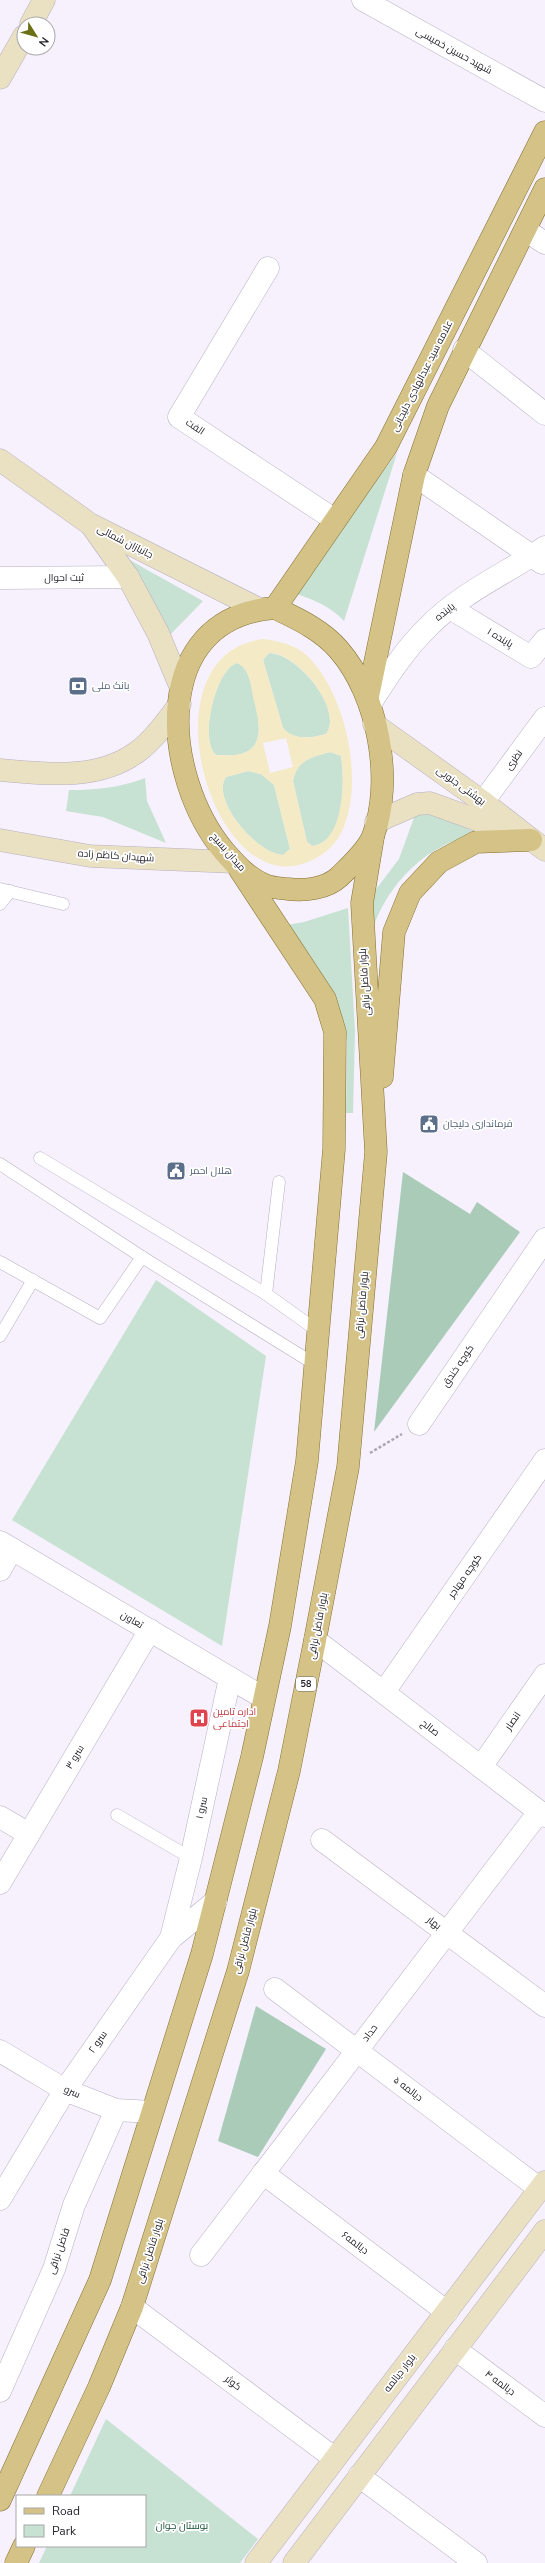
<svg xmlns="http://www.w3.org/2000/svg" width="545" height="2563" font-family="'Nunito Sans',Cairo,sans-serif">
<rect width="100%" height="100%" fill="#f6f1fd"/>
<g fill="#c7e2d2">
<path d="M397,453L344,621C330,606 316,601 297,594V587Z"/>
<polygon points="117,553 203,601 169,636 152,598"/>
<path d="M269,653C297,653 344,710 326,734C311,738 294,741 283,728L263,660Z"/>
<path d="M237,663C250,668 251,686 254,698C263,735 264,759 216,755C199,742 215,669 237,663Z"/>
<path d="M330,752L341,756C345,780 345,843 312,846L307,842L293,781C297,760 311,757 330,752Z"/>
<path d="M248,771L261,774L274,785L290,849L283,855C257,854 210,799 226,777Z"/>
<path d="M145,778L147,801L166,843L103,817L66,811L69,790C96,790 119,788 145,778Z"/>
<path d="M424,811L450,817L478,835C428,841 384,887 371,935V910L374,892L399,859L415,815Z"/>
<polygon points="348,908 355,1031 353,1113 346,1113 347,1040 339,1006 287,925 304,922"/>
<polygon points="156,1280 266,1356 222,1646 12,1520"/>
<polygon points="106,2419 258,2539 240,2563 39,2563 47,2546 145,2546 145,2496 70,2496"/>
</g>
<g fill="#abcbb9">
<polygon points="403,1172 470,1214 477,1202 520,1232 374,1432"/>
<polygon points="256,2006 326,2049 258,2157 218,2141"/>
</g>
<path fill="#f4eac5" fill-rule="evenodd" d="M263,639C278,641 293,644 305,654C346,690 366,785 341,833C333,849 318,859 302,864C209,893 143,654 263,639ZM269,653C297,652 344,710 326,734C311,738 294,741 283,728L263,660ZM237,663C251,668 251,689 254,701C264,738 261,759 216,755C199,742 215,669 237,663ZM286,738L293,767L270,773L263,743ZM330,752L341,756C345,780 344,843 312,846L307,842L293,781C297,760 312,757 330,752ZM248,771L261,774L274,785L290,849L283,855C257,854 210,799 226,777Z"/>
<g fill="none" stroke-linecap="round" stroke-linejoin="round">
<defs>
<g id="lane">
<polyline points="0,889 63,904"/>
<polyline points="0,904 10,891"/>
<polyline points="40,1158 266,1294 318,1331"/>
<polyline points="0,1164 142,1257 316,1365"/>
<polyline points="0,1262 100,1318 142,1257"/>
<polyline points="266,1294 279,1182"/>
<polyline points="0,1336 33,1280"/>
<polyline points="117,1815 191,1858"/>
</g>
<g id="street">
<polyline points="363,0 545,101"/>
<polyline points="525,230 545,243"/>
<polyline points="268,268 179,417 335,520"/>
<polyline points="464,350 545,414"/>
<polyline points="414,475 542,563"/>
<polyline points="0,578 128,577"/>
<polyline points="450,608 531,657 545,640"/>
<path d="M370,704C388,676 405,649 429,626C461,593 507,573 545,547"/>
<polyline points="483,802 545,718"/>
<polyline points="419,1424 545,1239"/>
<polyline points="0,1542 264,1698"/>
<polyline points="0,1570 12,1549"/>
<polyline points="315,1640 545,1816"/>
<polyline points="384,1692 545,1460"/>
<polyline points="481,1767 545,1675"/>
<polyline points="0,1817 29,1834"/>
<polyline points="322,1840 545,2006"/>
<polyline points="0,1883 150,1630"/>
<polyline points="171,1938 191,1858 230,1678"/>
<polyline points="275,1989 540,2189"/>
<polyline points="0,2051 65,2090 116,2110 152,2112"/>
<polyline points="263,2173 447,2312"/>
<polyline points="0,2199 65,2090 171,1938 216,1901"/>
<polyline points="201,2255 539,1812"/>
<polyline points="132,2307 334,2458"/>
<polyline points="455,2349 545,2416"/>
<polyline points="0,2391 54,2269 74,2205 116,2110"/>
<polyline points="359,2476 476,2563"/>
</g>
<g id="secondary">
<polyline points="31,24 44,0"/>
<polyline points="0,78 24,36"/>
<polyline points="0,460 90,524 259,609"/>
<polyline points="92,526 128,577 158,633 181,688"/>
<polyline points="374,724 483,802 545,850"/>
<path d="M0,770C45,774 98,781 137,752C154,740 167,720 180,704"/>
<polyline points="376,822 417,804 430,803 513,833"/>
<polyline points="0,840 90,856 234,862"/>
<polyline points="256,2563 545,2182"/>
<polyline points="294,2563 545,2231"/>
</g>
<g id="primary">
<path d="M275,608C298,619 322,630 339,650C378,695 394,780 373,836C367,851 350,866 339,877C326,889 304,891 288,889C281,888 272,888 265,885C248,878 236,865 224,851C162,777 148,617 275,608Z"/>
<polyline points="275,608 386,447 545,132"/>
<polyline points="368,696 414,475 438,406 545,189"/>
<polyline points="382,1077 394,932 410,893 439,862 476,842 531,840"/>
<polyline points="48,2496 99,2387 132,2307 238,1971 289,1771 315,1640 348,1467 376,1152 362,903 373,837"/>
<polyline points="0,2500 100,2280 202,1954 252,1757 280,1626 307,1461 334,1149 335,1032 325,999 240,870"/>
<polyline points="16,2563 24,2546"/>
</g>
</defs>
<use href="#lane" stroke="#b9b0c3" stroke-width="13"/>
<use href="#street" stroke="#b9b0c3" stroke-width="23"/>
<use href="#secondary" stroke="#b9b0c3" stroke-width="23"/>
<use href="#primary" stroke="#857132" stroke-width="23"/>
<polyline stroke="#aba7b1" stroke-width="2.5" stroke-dasharray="3 2" stroke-linecap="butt" points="370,1453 402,1434"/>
<use href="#lane" stroke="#fff" stroke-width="12"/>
<use href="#street" stroke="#fff" stroke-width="22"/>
<use href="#secondary" stroke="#e9e1c2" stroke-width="22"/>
<use href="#primary" stroke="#d4c286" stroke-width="22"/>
</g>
<defs>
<symbol id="bank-square" viewBox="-11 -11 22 22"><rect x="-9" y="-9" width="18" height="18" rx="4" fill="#5c6f8a" stroke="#fff"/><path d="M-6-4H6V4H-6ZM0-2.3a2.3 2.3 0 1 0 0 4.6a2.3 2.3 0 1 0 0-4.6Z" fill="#fff"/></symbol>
<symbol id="civic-square" viewBox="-11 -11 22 22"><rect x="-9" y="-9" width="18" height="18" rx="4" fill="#5c6f8a" stroke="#fff"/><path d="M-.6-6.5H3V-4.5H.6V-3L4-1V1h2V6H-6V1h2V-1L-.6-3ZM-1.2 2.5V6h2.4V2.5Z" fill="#fff"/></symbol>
<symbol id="hospital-square" viewBox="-11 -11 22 22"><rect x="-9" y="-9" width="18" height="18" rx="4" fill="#e0444e" stroke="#fff"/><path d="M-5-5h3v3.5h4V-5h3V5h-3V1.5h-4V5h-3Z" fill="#fff"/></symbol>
</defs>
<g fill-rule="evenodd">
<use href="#bank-square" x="67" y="675" width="22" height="22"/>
<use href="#civic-square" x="418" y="1113" width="22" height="22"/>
<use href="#civic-square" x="165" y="1160" width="22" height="22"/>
<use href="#hospital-square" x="188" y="1707" width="22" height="22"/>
</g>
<g text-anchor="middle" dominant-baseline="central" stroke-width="3.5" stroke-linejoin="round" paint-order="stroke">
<rect fill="#fff" stroke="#68666b" stroke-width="1" x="296" y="1677" width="20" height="14" rx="3"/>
<g font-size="9" font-weight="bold" fill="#27242b">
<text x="306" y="1684">58</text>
</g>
<g font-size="10" fill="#27242b" stroke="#fff">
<text transform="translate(454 51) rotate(29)">شهید حسین خمیسی</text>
<text transform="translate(422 376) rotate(-63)">علامه سید عبدالهادی دلیجانی</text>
<text transform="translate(195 427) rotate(33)">الفت</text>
<text transform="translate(125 542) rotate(27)">جانبازان شمالی</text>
<text x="64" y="578">ثبت احوال</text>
<text transform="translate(445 612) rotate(-38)">پاینده</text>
<text transform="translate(500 638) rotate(31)">پاینده ۱</text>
<text transform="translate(514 760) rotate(-54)">نظری</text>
<text transform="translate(461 786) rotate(36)">بهشتی جنوبی</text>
<text transform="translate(228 852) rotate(49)">میدان بسیج</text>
<text transform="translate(116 856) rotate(4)">شهیدان کاظم زاده</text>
<text transform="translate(365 982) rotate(-94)">بلوار فاضل نراقی</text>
<text transform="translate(362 1305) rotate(-85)">بلوار فاضل نراقی</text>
<text transform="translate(458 1366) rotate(-56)">کوچه خندق</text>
<text transform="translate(465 1576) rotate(-55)">کوچه مهاجر</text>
<text transform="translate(132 1620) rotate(30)">تعاون</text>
<text transform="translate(318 1626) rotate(-79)">بلوار فاضل نراقی</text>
<text transform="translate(513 1721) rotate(-55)">انصار</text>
<text transform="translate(430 1728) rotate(38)">صالح</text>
<text transform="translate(75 1757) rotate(-59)">سرو ۳</text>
<text transform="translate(202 1808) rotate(-78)">سرو ۱</text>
<text transform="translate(434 1923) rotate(37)">بهار</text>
<text transform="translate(245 1941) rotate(-75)">بلوار فاضل نراقی</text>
<text transform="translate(370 2033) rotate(-53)">حداد</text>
<text transform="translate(98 2042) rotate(-55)">سرو ۲</text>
<text transform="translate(408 2089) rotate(37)">دیالمه ۵</text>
<text transform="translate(72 2092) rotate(23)">سرو</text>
<text transform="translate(355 2243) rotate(37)">دیالمه۶</text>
<text transform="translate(59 2251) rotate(-71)">فاضل نراقی</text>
<text transform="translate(150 2251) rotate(-72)">بلوار فاضل نراقی</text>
<text transform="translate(400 2373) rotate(-52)">بلوار دیالمه</text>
<text transform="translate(233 2383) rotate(37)">کوثر</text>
<text transform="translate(500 2383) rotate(37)">دیالمه ۴</text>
</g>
<g font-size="10" fill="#4e5e75" stroke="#fff" text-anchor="start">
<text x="92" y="686">بانک ملی</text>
<text x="443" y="1124">فرمانداری دلیجان</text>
<text x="190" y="1171">هلال احمر</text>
</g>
<g font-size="10" fill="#be3a42" stroke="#fff" text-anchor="start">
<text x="213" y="1712">اداره تامین<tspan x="213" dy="12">اجتماعی</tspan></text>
</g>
<g font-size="10" fill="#174f36" stroke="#fff">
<text x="182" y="2526">بوستان جوان</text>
</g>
</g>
<rect x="16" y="2495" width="130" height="52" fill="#ffffff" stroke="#a9a7aa"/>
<rect x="24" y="2508" width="20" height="6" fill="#d4c286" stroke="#a9a7aa"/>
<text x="52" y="2515" font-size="12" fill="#27242b">Road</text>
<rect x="24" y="2525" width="20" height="12" fill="#c7e2d2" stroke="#a9a7aa"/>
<text x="52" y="2535" font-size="12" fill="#27242b">Park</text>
<g transform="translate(36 36) rotate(127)"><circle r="19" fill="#ffffff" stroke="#a9a7aa"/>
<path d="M0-3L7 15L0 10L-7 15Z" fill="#6a7016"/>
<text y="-6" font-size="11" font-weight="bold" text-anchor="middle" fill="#27242b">N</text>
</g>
</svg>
